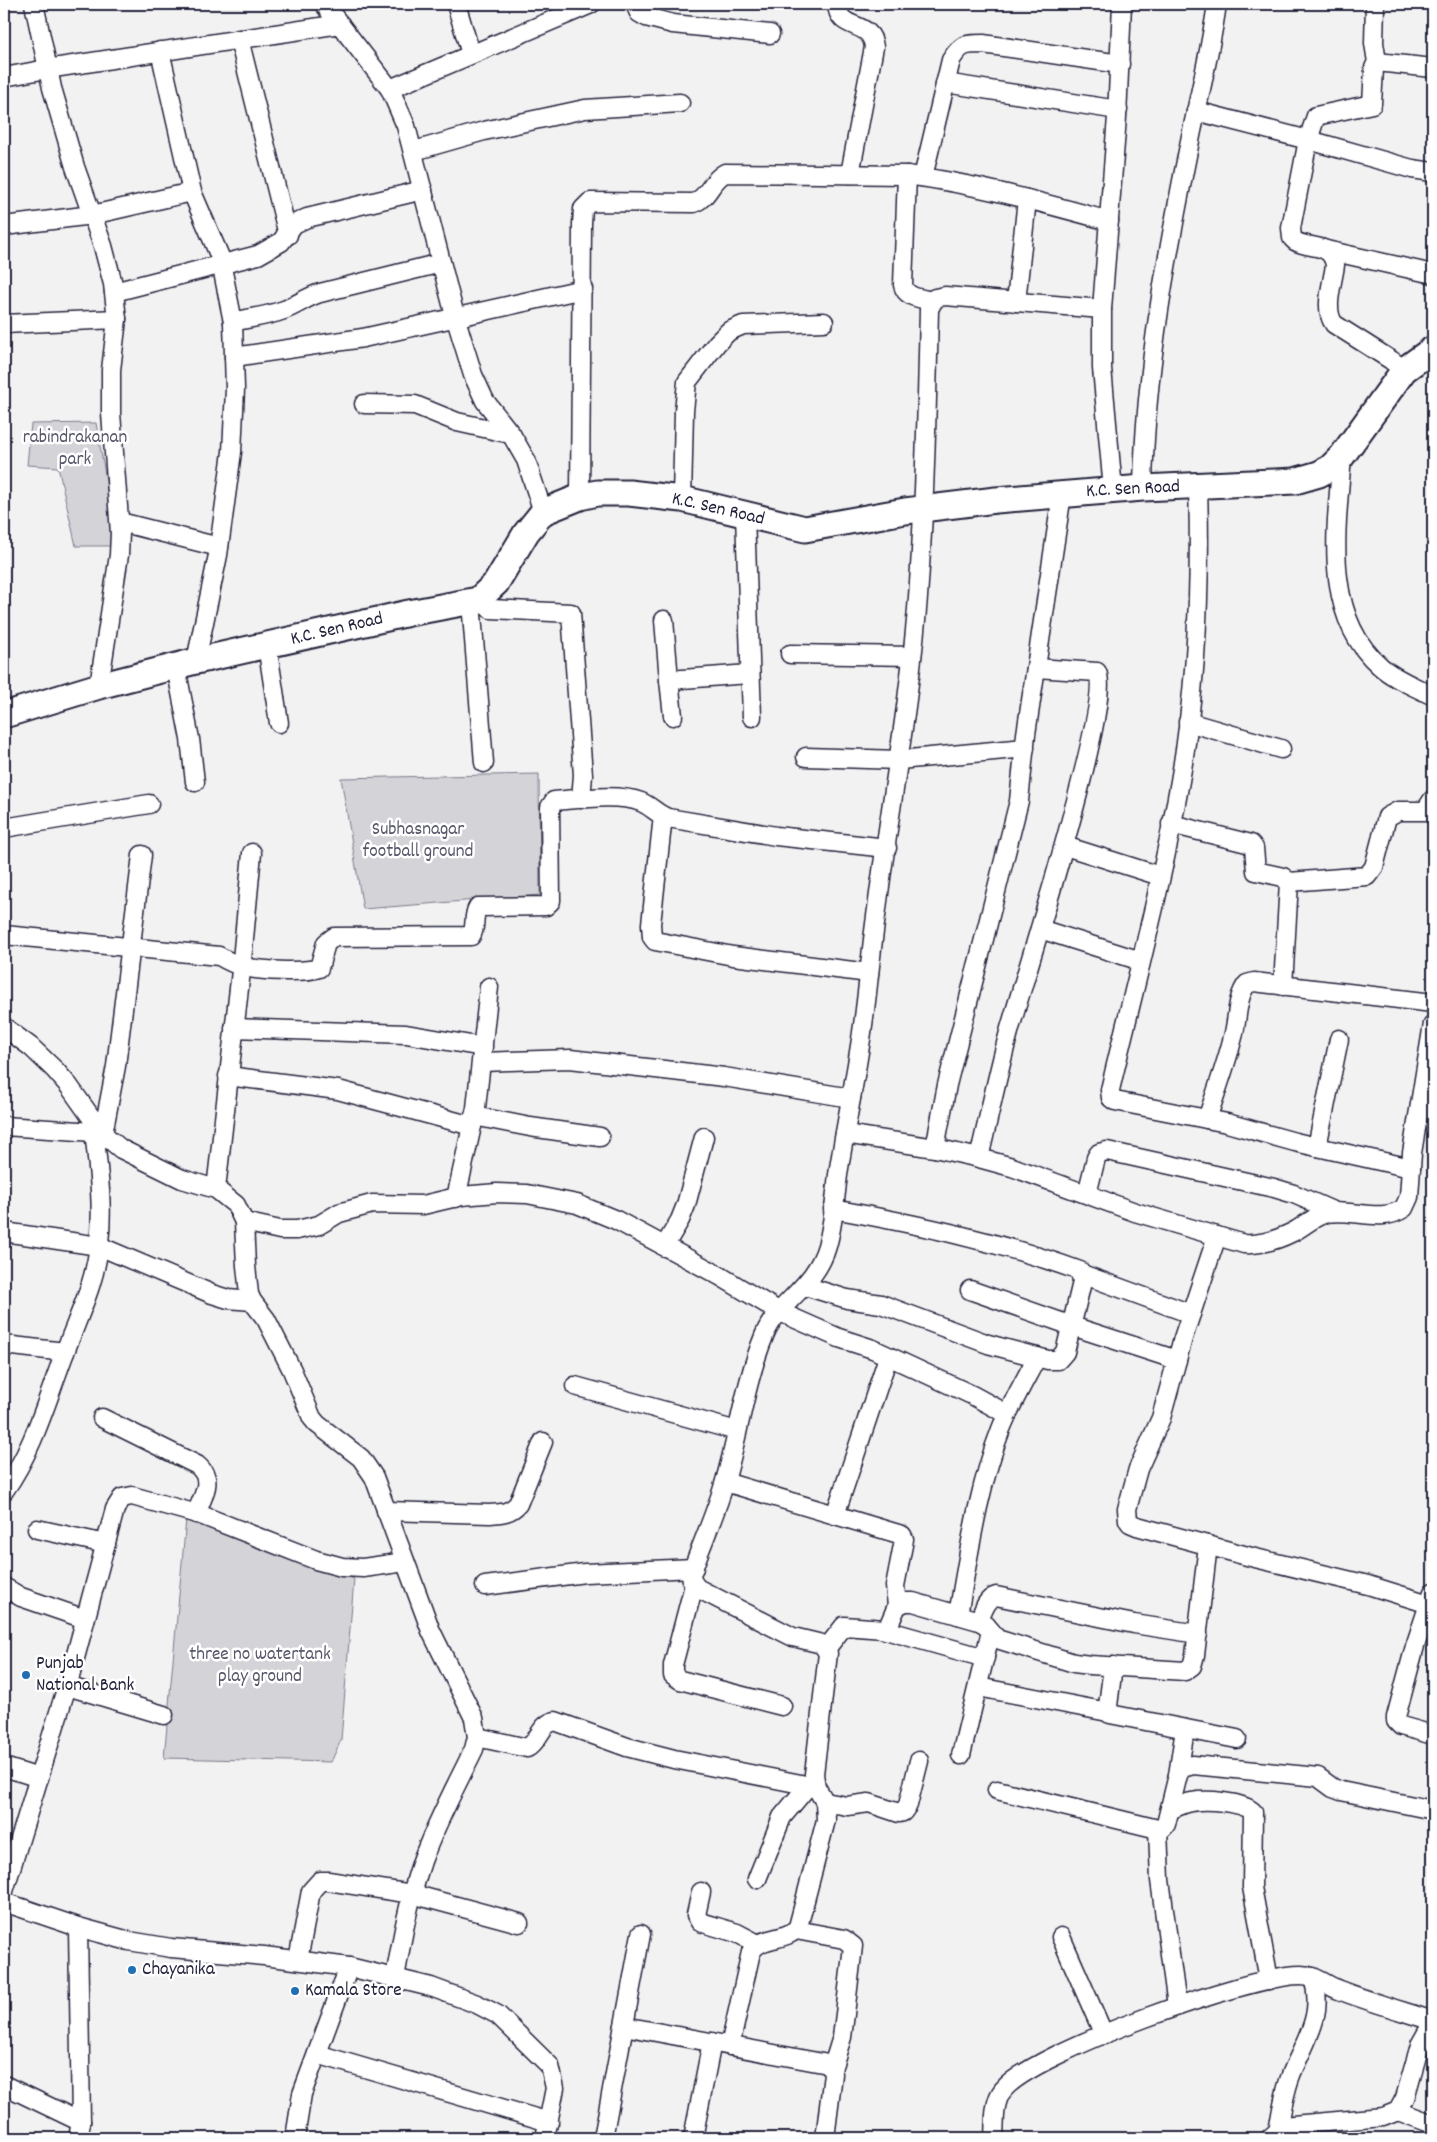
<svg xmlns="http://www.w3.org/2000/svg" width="1437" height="2142" font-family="Dekko,sans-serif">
<rect width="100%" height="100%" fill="#f2f2f3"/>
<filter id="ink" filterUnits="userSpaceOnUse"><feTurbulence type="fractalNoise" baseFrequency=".02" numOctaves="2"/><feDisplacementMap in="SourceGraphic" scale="10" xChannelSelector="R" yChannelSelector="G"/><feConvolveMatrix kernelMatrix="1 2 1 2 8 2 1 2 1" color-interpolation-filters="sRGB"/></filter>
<g filter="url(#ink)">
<g fill="#d3d3d8" stroke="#7a7a8a">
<polygon points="96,423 106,480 113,546 76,546 58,467 27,465 31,424"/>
<polygon points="539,774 540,895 363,909 341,778"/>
<polygon points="186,1519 354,1579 341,1740 331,1762 164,1758"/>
</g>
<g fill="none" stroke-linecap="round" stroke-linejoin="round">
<defs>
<g id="street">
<polyline points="34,4 52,88 75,167 103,246 113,284 117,319 111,370 111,413 120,533 119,555 99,686"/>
<polyline points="324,4 390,89 406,126 455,316 473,375 485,401 511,434 526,460 543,512"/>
<polyline points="456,4 471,54"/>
<polyline points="635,4 639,13 646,17 673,24 770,34"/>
<path d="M837,4C838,33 871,18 874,47L850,174"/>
<polyline points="1375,4 1374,43 1377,62"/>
<polyline points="239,39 288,235"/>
<polyline points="160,51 192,192 220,257 233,322 235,389 232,452 218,555 196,661"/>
<polyline points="4,77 47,69 340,24"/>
<polyline points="945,83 1118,110"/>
<polyline points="390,89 591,4"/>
<polyline points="1196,111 1316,142 1412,169 1433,172"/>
<polyline points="414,151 484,131 585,109 680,103"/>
<path d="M907,175L903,285C906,298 920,298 932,301"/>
<path d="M923,177L951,60C961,44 965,44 983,44L1120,64"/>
<polyline points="4,226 92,215 192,192"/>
<polyline points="1326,250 1433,274"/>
<polyline points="114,292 258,255 281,242 294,224 307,218 423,190"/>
<polyline points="1016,302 1027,199"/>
<path d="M233,322C249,318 268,316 284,310C297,305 307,297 320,293L441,263"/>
<polyline points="4,324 117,319"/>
<polyline points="234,357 363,338 583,289"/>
<path d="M1404,370L1391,360L1334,324C1323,309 1333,282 1335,265C1331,242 1311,250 1295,241L1292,238L1291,228L1308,140L1316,116L1372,104L1374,68L1377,62L1433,68"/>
<polyline points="364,404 415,405 457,422 511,434"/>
<path d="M1342,456C1337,525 1321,614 1380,666C1394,679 1416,687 1433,696"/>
<path d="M1198,487C1201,585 1197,684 1180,781C1162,885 1134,988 1110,1090L1111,1098L1115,1101L1227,1123L1295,1142L1411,1168"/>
<path d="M1143,488C1145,368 1168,249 1192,131C1201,88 1211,47 1217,4"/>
<polyline points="1113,490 1102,368 1102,309 1117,117 1122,4"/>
<path d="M580,497L582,224L583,209L590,202L694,203C710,196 710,181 725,173L907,175C976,184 1043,203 1109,221"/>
<polyline points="682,499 684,411 687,382 717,343 729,331 743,325 824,322"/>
<polyline points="745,515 752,717"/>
<polyline points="120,522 219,547"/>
<polyline points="478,600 491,609 571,613 583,775 581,799"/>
<polyline points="471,602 484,763"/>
<polyline points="664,620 669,680 749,674"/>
<polyline points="267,645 279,723"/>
<polyline points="790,654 912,656"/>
<polyline points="176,667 190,739 195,782"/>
<polyline points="669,680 673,716"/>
<polyline points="1188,722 1281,749"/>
<polyline points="806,757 899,760 1025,748"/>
<polyline points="663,816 651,924 652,937 655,941 733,956 869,973"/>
<polyline points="1171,824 1251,844 1254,848 1256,871 1283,877 1289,882 1283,986"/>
<polyline points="4,828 149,804"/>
<polyline points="1065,846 1160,876"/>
<polyline points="1289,882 1367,876 1374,867 1387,817 1398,811 1425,811 1433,799"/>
<polyline points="1040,929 1141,961"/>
<path d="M4,935L219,956C226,960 233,964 241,966C256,971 305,973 319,968L326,943L334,937L471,936C477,927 472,916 478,907L546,906L551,901L550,807L554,801C579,799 618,793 641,802C651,806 658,815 668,818L776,836L887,848"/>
<path d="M4,1027L31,1047L55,1070L69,1086L103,1134L121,1149L182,1179L216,1189L236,1205L244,1222L246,1266L249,1294L252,1301L266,1319L292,1370L312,1418L317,1424L361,1458L374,1477L431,1631L474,1718L477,1737L474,1749C456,1786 436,1823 422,1861C409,1899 402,1938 395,1978"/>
<polyline points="234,1028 406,1034 483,1047"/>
<polyline points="482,1062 570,1059 724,1077 851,1098"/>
<polyline points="228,1076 338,1090 472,1126"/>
<polyline points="474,1116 530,1127 600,1137"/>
<path d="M1207,1119C1216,1092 1226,1065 1233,1037C1238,1020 1236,998 1247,984L1254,982L1433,1003"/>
<polyline points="4,1126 94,1132"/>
<polyline points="103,1134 116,1066 142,855"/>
<path d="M845,1134L935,1148L979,1158L1012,1167L1135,1212L1244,1244C1260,1245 1279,1239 1293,1232C1305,1226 1314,1216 1327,1213C1352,1208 1381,1224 1404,1208L1409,1197L1412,1153L1433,1024"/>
<polyline points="1317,1147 1339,1039"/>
<polyline points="935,1148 947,1085 1019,801 1026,734 1062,494"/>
<path d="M979,1158C989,1116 998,1073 1009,1032C1022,985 1114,699 1097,672L1036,668"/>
<polyline points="216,1189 241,971 252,853"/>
<polyline points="1087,1194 1096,1158 1099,1153 1107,1151 1274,1188 1294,1194 1335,1212"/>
<polyline points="456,1198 476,1108 489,987"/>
<polyline points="244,1222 280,1230 297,1230 319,1225 339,1213 372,1204 423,1205 461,1196 497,1193 527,1194 577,1204 616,1220 720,1276 780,1312 839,1338 873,1349 972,1395 1007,1414"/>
<polyline points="4,1232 99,1246 212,1294 228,1299 252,1301"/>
<polyline points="1217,1236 1183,1338 1161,1418 1138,1469 1127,1509 1128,1520 1130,1523 1137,1526 1251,1557 1368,1585 1429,1604"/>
<polyline points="664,1247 680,1220 686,1205 704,1137"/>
<polyline points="1082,1274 1191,1314"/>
<path d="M805,1286L847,1299L881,1304L988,1344L1048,1360H1058L1065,1352L1082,1282L1080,1271C1000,1242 917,1224 833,1209"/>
<polyline points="970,1290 1072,1326 1177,1360"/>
<polyline points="4,1345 65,1352"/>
<polyline points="575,1386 737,1431"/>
<path d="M102,1418L197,1465C215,1480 203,1495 196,1514"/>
<polyline points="725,1482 902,1535 904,1539 903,1545 895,1586 897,1606"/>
<path d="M4,1491C34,1449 47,1399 65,1352C78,1316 96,1282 99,1243C104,1202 97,1162 93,1121"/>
<path d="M386,1511L490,1514C502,1513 510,1513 518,1504L543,1442"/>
<polyline points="835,1515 888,1357"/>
<polyline points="37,1529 106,1544"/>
<polyline points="694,1585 673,1665 673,1675 680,1680 782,1706"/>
<polyline points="485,1586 585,1573 694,1568"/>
<polyline points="4,1587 21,1597 85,1619"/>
<polyline points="1433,1592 1415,1646 1396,1717 1396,1721 1401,1726 1433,1735"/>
<path d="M958,1615C969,1553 978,1488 1001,1429C1011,1404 1025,1380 1037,1357"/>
<path d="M979,1621C983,1611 986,1599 996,1596L1134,1624L1198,1634"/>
<polyline points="882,1629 985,1658"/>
<polyline points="826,1649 844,1626 884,1629 888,1627 897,1606 905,1602 913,1602 979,1621 986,1625 997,1639 1074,1663 1090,1665 1185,1671 1192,1666 1195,1655 1208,1545"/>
<polyline points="1113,1666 1108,1706 1110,1714 1237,1739"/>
<polyline points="67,1686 164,1715"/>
<polyline points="978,1687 1108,1712"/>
<path d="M477,1737L527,1748C539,1742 540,1724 555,1721L627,1747L674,1759L816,1787"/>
<polyline points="961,1755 991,1631"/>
<polyline points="4,1767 39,1778"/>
<polyline points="1178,1775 1185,1729"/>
<polyline points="997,1790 1158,1829 1163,1828 1166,1824 1178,1775 1182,1768 1193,1765 1318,1777 1333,1788 1341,1791 1433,1810"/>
<polyline points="825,1802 847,1806 869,1803 899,1813 903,1812 908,1805 919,1761"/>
<path d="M1170,1810C1177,1807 1184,1803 1192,1802C1206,1799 1244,1802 1253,1812L1252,1887L1269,1980"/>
<polyline points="1158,1829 1160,1880 1177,2006"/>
<polyline points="757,1879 782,1817 808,1786"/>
<polyline points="4,1891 71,1673 115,1509 122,1498 132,1496 201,1515 316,1560 342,1567 363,1568 405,1562"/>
<polyline points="701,1892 696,1915 700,1922 737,1933 758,1944"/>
<polyline points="4,1902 78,1927 129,1941 171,1948 264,1956 349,1967 431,1987 477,2004 498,2015 550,2066 555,2088 545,2138"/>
<polyline points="78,1927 81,2122 78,2138"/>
<polyline points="796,1930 844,1939 853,1946 845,2014 842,2037 832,2069"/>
<polyline points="1061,1937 1104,2035"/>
<polyline points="298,1960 311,1891 320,1881 328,1881 412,1894 519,1923"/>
<polyline points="624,2026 828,2064 832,2069 833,2074 825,2138"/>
<path d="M730,2046L751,1952C760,1935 787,1942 798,1927L826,1820L825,1802L816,1787L814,1774L828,1653L822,1644L793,1637L697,1588L692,1581L691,1574C702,1543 716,1513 725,1481C739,1433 745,1383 764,1336C777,1302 815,1288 827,1246C835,1219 835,1189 840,1162C846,1125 853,1089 859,1052C867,1005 870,957 877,909C890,805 910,702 918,597C925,502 927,405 929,309L935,298L945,296L1102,309"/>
<polyline points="317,2054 549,2122"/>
<polyline points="4,2085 81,2122"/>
<polyline points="1398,2111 1433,2124"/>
<path d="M1278,2132C1281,2113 1284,2093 1291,2075C1305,2040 1325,2016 1313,1977"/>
<polyline points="295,2138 302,2094 349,1967"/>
<polyline points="603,2138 641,1934"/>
<polyline points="693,2138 712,2042"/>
<path d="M994,2138C995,2124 993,2102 1003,2090C1033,2052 1250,1975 1301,1975C1315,1975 1326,1985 1339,1990C1370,2002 1402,2011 1433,2021"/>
<polyline points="1270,2138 1282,2128 1293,2125 1383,2117 1398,2111 1405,2098 1420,2045 1433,2022"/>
</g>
<polyline id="secondary" points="4,715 99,686 196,661 409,613 478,600 496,583 526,533 543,512 580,497 597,493 629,493 682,499 805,529 905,511 996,500 1143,488 1295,481 1319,474 1330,468 1342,456 1404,370 1433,349"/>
</defs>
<use href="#street" stroke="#22223b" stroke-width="21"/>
<use href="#secondary" stroke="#22223b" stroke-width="29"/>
<use href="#street" stroke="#fff" stroke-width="18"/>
<use href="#secondary" stroke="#fff" stroke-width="25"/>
</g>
</g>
<g fill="#1f6fb2" stroke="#fff" stroke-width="2">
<circle cx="26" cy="1675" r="5"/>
<circle cx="132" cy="1970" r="5"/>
<circle cx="295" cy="1991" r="5"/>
</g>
<g text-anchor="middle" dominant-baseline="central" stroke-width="5" stroke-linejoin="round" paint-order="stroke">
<g font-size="19" fill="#57576a" stroke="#fff">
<text x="75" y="438">rabindrakanan<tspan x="75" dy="22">park</tspan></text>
<text x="418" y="830">Subhasnagar<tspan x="418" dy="22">football ground</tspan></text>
<text x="260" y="1655">three no watertank<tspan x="260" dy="22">play ground</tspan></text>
</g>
<g font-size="19" fill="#22223b" stroke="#fff">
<text transform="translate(1133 490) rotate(-3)">K.C. Sen Road</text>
<text transform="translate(718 510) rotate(13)">K.C. Sen Road</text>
<text transform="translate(337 630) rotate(-13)">K.C. Sen Road</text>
</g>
<g font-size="19" fill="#22223b" stroke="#fff" text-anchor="start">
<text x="36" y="1664">Punjab<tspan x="36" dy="22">National Bank</tspan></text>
<text x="142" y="1970">Chayanika</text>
<text x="305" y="1991">Kamala Store</text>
</g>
</g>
<rect width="1437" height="2142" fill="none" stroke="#fff" stroke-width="20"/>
<rect x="10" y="10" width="1417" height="2122" fill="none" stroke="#22223b" stroke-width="2" filter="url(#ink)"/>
</svg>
